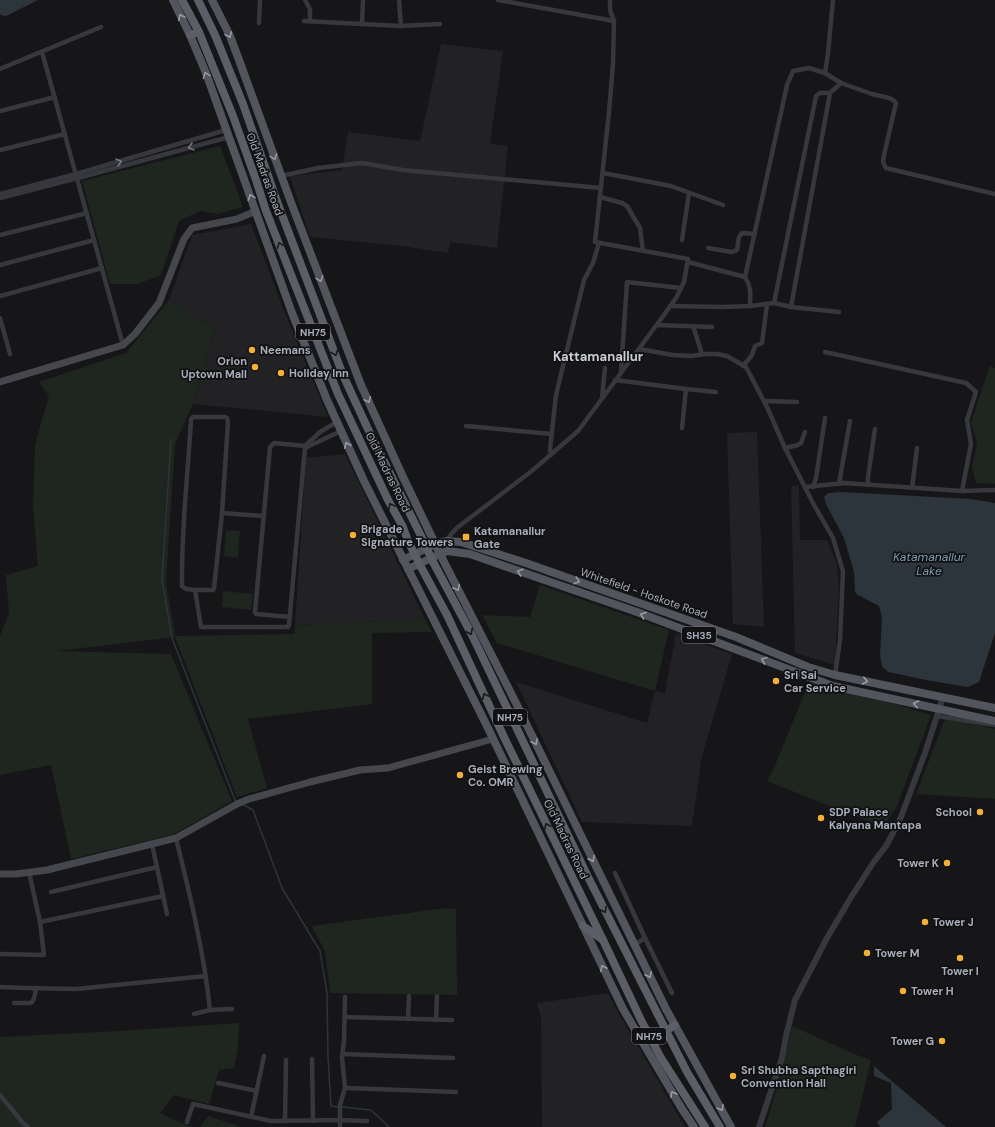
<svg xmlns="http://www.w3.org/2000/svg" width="995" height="1127" font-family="'DM Sans',sans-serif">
<rect width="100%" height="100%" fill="#161618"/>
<g fill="#222225">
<polygon points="441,44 503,51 490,144 508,146 497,248 450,242 448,253 402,246 310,237 290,176 342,170 348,132 420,141"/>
<polygon points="251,224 283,308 328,417 193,404 215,329 169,300 192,235"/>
<polygon points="757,432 764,627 733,624 727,433"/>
<polygon points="345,454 425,619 295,625 306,458"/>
<polygon points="791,486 799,486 800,540 827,540 837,564 839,589 835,665 795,653"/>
<polygon points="676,634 732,654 702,756 692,826 582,822 516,682 647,723 655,691 665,693"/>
<polygon points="608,993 618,1012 685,1127 542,1127 541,1018 537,1003"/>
</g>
<g fill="#1e261f">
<polygon points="220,146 243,207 218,214 200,211 179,221 161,275 137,284 110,284 82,181"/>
<polygon points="169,300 215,329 193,404 175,444 166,582 175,636 295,634 295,625 425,619 432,632 372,633 372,704 248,719 267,788 237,797 175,637 57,651 171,654 232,801 174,834 71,859 51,765 0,775 0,636 9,613 6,575 38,566 33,506 35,444 49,396 39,382 126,353"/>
<polygon points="990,366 995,368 995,484 976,483 972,468 977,443 971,422"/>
<polygon points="226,530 240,531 238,558 224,556"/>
<polygon points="540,585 669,630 655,691 497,643 482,615 530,617"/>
<polygon points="223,591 253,594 251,610 222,607"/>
<path d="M810,680C850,692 891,702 931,715L897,806L883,827L767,781L774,768Z"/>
<polygon points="945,719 967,722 995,729 995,799 916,794"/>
<polygon points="446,908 456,909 457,995 330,993 325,951 312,926"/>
<polygon points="239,1023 238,1047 234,1068 219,1070 209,1104 174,1095 160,1113 191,1127 0,1127 0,1037 119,1031"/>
<polygon points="792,1026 854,1054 871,1060 855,1127 765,1127 782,1072"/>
<polygon points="208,1116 242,1127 200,1127"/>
</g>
<g fill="#2c353c">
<polygon points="0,0 38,0 6,16 0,15"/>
<polygon points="842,492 971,499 995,503 995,633 979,682 968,687 931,681 888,672 882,666 880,655 882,617 879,606 858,595 855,592 854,572 844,538 826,504 824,497 828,493"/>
<polygon points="874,1066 946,1127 880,1127 877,1122 892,1109 891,1083 874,1076"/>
</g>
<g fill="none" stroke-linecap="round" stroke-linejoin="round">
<g stroke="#2c353c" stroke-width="1.5">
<polyline points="171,439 162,580 172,638 235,800 237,801"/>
<polyline points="242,804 253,810 282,888 320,951 327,993 328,1057 331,1106 338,1107"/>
<polyline points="342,1107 371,1110 389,1127"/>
</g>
<g stroke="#37383d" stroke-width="4.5">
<polyline points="305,0 310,9 310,21"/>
<polyline points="399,0 401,26"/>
<polyline points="498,0 614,21"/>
<polyline points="304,21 401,26 440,24"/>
<polyline points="259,23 260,0"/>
<polyline points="362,24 363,0"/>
<polyline points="42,52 123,345"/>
<polyline points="0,69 101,27"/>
<polyline points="825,73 841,83 872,94 889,98 893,100 896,103 884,155 883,162 886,168 995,194"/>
<polyline points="0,111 55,97"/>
<polyline points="0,150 65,134"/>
<polyline points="603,173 671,186 723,205"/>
<polyline points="281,176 318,168 362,163 403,170 601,188"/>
<polyline points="0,194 76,174 226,130"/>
<polyline points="600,197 622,203 627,206 640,228 643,251"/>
<polyline points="0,198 78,178 229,137"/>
<polyline points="0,235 87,213"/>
<polyline points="682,240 689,193"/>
<polyline points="708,248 732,252 737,250 739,237 742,233 755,234"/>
<polyline points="688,262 745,277 787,85 793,71 809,68 825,73 828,53 833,0"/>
<polyline points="0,265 94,240"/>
<path d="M745,277C752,288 750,294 750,306"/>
<polyline points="0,296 102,268"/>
<polyline points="774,303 816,96 820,93 830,93 841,83"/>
<polyline points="670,306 722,307 750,306 774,303 791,307 839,312"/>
<polyline points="791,307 830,93"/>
<polyline points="0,318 10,354"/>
<polyline points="657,325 712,327"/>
<polyline points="693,326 702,354"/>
<polyline points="639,349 673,355 691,356 705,354 717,354 727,356 746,367 767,407 785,448 814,505 833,538 843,571 840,640 835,675"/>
<polyline points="825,352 966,383 976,392 967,420 971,444 962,491"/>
<polyline points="743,366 752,355 755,346 762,343 767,304"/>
<polyline points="621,372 627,282 681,288"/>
<polyline points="615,380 686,389 716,392"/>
<polyline points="602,398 605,368"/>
<polyline points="764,401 797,402"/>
<polyline points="466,426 552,434"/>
<polyline points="682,428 686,389"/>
<polyline points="305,446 320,432 337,422"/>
<polyline points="305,448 341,431"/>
<polyline points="785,448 798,445 801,443 805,432"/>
<polyline points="551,455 550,449 556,395 584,280 593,263 599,243"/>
<polyline points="839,484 850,421"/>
<polyline points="868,485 868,477 875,429"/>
<polyline points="805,487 844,483 962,491 995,490"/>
<polyline points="813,487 816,478 825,418"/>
<polyline points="912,488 917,448"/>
<polyline points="222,513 264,516"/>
<path d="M447,551C446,538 449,536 458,527L533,470L578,431L661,319L676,298L684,282L688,259L595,242L609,112L613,64L614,21L610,10V0"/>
<path d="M195,590H213L214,588L222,513L228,422L227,418L225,417H193L191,419C188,475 181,530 182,586L186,589L195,590L201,627H288L289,625L305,448V446L274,443L270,447L255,612L256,614L290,617"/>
<polyline points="937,716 995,725"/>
<path d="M176,838C190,895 204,952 210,1010"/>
<polyline points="152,844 167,914"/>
<polyline points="29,872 40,922"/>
<polyline points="615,873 645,938 634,945"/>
<polyline points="51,892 157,867"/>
<polyline points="645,938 672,993"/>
<polyline points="0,954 44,955 40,922 163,896"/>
<polyline points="0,987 26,988 76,989 206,976"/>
<polyline points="345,997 344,1041 342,1057 345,1088 340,1105 340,1120 367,1121"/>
<path d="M14,1003H31C35,1000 35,994 36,988"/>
<polyline points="194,1014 210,1010 232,1009"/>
<polyline points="345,1017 452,1020"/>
<polyline points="408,1019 409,996"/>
<polyline points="436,1020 437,996"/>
<polyline points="342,1054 453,1058"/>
<polyline points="312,1059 313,1121"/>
<polyline points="218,1083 257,1091"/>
<polyline points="345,1088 456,1092"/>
<polyline points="0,1095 23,1123 28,1127"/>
<polyline points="251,1117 264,1056"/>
<polyline points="285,1121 286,1060"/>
<polyline points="187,1122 193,1104 271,1121 340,1120 340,1127"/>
</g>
<polyline stroke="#37383d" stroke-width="6" points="759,1127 782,1058 786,1036 795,1000 827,938 850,899 873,863 886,846 893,833 901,817 925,753 943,697"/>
<g stroke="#45474d" stroke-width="7">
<polyline points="0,382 123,345 135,334 159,303 184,239 192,228 237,219 256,211"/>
<polyline points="0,874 16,874 47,870 176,838 237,804 249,799 310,782 360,770 388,768 493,739"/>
</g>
<g stroke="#53555c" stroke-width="8">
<polyline points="173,0 190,35 206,73 292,313 327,400 364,481 487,726 623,1009 682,1109 694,1127"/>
<polyline points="212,0 230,36 239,60 292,205 361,385 403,477 440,554 517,705 666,1009 731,1127"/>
<polyline points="403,560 435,544 447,541 461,542 526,563 736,637 808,667 835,675 995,708"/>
<polyline points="408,569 440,554 447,551 470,554 637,612 833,686 995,721"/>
</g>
<g stroke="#5b5e65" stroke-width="8">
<polyline points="182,0 199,32 233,116 256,180 266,211 338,394 388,500 403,527 408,541"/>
<polyline points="198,0 215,35 243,104 279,207 343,375 367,427 421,536"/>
<polyline points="190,35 199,32"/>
<polyline points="432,560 472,635 587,875 687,1072 720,1127"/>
<polyline points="421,567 447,615 503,735 603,940 641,1020 661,1058 705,1127"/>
<polyline points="583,926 603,940"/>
<polyline points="666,1031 675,1025"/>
</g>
<g stroke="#5b5e65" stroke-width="8">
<polyline points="421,536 432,560"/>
<polyline points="408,541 421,567"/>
</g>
</g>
<defs><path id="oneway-chevron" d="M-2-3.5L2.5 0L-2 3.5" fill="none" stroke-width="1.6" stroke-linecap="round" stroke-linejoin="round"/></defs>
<g stroke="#979ba6">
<use href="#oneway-chevron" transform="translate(181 17) rotate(-116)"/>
<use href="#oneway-chevron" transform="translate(229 35) rotate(66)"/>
<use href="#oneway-chevron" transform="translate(206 75) rotate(-111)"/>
<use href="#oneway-chevron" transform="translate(274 157) rotate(70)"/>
<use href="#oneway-chevron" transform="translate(251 197) rotate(-110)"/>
<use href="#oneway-chevron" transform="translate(320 279) rotate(69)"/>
<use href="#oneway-chevron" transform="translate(368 400) rotate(66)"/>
<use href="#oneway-chevron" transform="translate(347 445) rotate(-115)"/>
<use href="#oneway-chevron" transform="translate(520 572) rotate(-161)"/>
<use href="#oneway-chevron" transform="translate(577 581) rotate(19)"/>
<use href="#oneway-chevron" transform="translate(457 588) rotate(63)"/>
<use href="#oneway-chevron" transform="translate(643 615) rotate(-160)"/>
<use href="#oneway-chevron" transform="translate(764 660) rotate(-159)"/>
<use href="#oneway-chevron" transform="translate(865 681) rotate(12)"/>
<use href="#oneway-chevron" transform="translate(916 704) rotate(-168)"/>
<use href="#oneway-chevron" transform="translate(535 742) rotate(64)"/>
<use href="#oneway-chevron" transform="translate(592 859) rotate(64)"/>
<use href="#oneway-chevron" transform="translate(603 968) rotate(-116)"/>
<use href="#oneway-chevron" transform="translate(649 975) rotate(64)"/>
<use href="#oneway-chevron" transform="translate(673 1094) rotate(-120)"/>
<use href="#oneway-chevron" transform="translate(721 1108) rotate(60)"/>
</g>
<g stroke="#757881">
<use href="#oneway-chevron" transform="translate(191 147) rotate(165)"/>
<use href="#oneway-chevron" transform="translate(119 162) rotate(-16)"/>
</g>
<g stroke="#18191b">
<use href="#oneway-chevron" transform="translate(280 245) rotate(-111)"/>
<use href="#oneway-chevron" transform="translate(335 353) rotate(69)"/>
<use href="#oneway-chevron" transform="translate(391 506) rotate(-118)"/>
<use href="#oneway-chevron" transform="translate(470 632) rotate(63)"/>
<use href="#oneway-chevron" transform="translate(485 696) rotate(-115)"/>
<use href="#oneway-chevron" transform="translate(547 826) rotate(-116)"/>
<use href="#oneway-chevron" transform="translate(604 910) rotate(63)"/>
</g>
<g fill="#f2b134" stroke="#111113" stroke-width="1.5">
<circle cx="252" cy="350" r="4"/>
<circle cx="255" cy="367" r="4"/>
<circle cx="281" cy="373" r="4"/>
<circle cx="353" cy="535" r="4"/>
<rect x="462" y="533" width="8" height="8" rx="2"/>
<circle cx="776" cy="681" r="4"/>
<circle cx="460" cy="775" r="4"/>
<circle cx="980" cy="812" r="4"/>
<circle cx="821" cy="818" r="4"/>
<circle cx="947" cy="863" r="4"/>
<circle cx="925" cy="922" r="4"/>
<circle cx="867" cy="953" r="4"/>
<circle cx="960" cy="958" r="4"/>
<circle cx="903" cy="991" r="4"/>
<circle cx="942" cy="1041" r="4"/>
<circle cx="733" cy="1076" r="4"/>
</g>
<g text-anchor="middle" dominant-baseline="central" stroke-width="3.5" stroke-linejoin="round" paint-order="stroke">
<g fill="#111113" stroke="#7b7e86" stroke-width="1">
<rect x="296" y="324" width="34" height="16" rx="3"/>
<rect x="682" y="627" width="34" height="16" rx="3"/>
<rect x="493" y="709" width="34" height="16" rx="3"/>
<rect x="632" y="1028" width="34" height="16" rx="3"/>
</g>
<g font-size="10" font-weight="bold" fill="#a8adb8">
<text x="313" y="332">NH75</text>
<text x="699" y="635">SH35</text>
<text x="510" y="717">NH75</text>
<text x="649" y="1036">NH75</text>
</g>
<g font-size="11" fill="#a8adb8" stroke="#111113">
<text transform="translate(265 174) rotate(70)">Old Madras Road</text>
<text transform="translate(388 472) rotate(64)">Old Madras Road</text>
<text transform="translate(644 593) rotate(19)">Whitefield - Hoskote Road</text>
<text transform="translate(566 839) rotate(64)">Old Madras Road</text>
</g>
<g font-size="11" font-weight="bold" fill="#a8adb8" stroke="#111113" text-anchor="start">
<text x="260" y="350">Neemans</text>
<text x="247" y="361" text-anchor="end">Orion<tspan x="247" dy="13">Uptown Mall</tspan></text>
<text x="289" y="373">Holiday Inn</text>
<text x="361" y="529">Brigade<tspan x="361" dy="13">Signature Towers</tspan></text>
<text x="474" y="531">Katamanallur<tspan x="474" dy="13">Gate</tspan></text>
<text x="784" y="675">Sri Sai<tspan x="784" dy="13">Car Service</tspan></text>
<text x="468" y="769">Geist Brewing<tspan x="468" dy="13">Co. OMR</tspan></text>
<text x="829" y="812">SDP Palace<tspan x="829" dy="13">Kalyana Mantapa</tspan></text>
<text x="972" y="812" text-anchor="end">School</text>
<text x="939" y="863" text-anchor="end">Tower K</text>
<text x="933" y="922">Tower J</text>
<text x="875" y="953">Tower M</text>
<text x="960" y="971" text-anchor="middle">Tower I</text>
<text x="911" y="991">Tower H</text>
<text x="934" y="1041" text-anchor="end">Tower G</text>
<text x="741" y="1070">Sri Shubha Sapthagiri<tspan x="741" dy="13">Convention Hall</tspan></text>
</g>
<g font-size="12" font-style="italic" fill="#7f9bb3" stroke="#111113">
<text x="929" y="557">Katamanallur<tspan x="929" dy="14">Lake</tspan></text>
</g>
<g font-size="13" font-weight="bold" fill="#c9ccd4" stroke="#111113">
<text x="598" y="356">Kattamanallur</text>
</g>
</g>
</svg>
